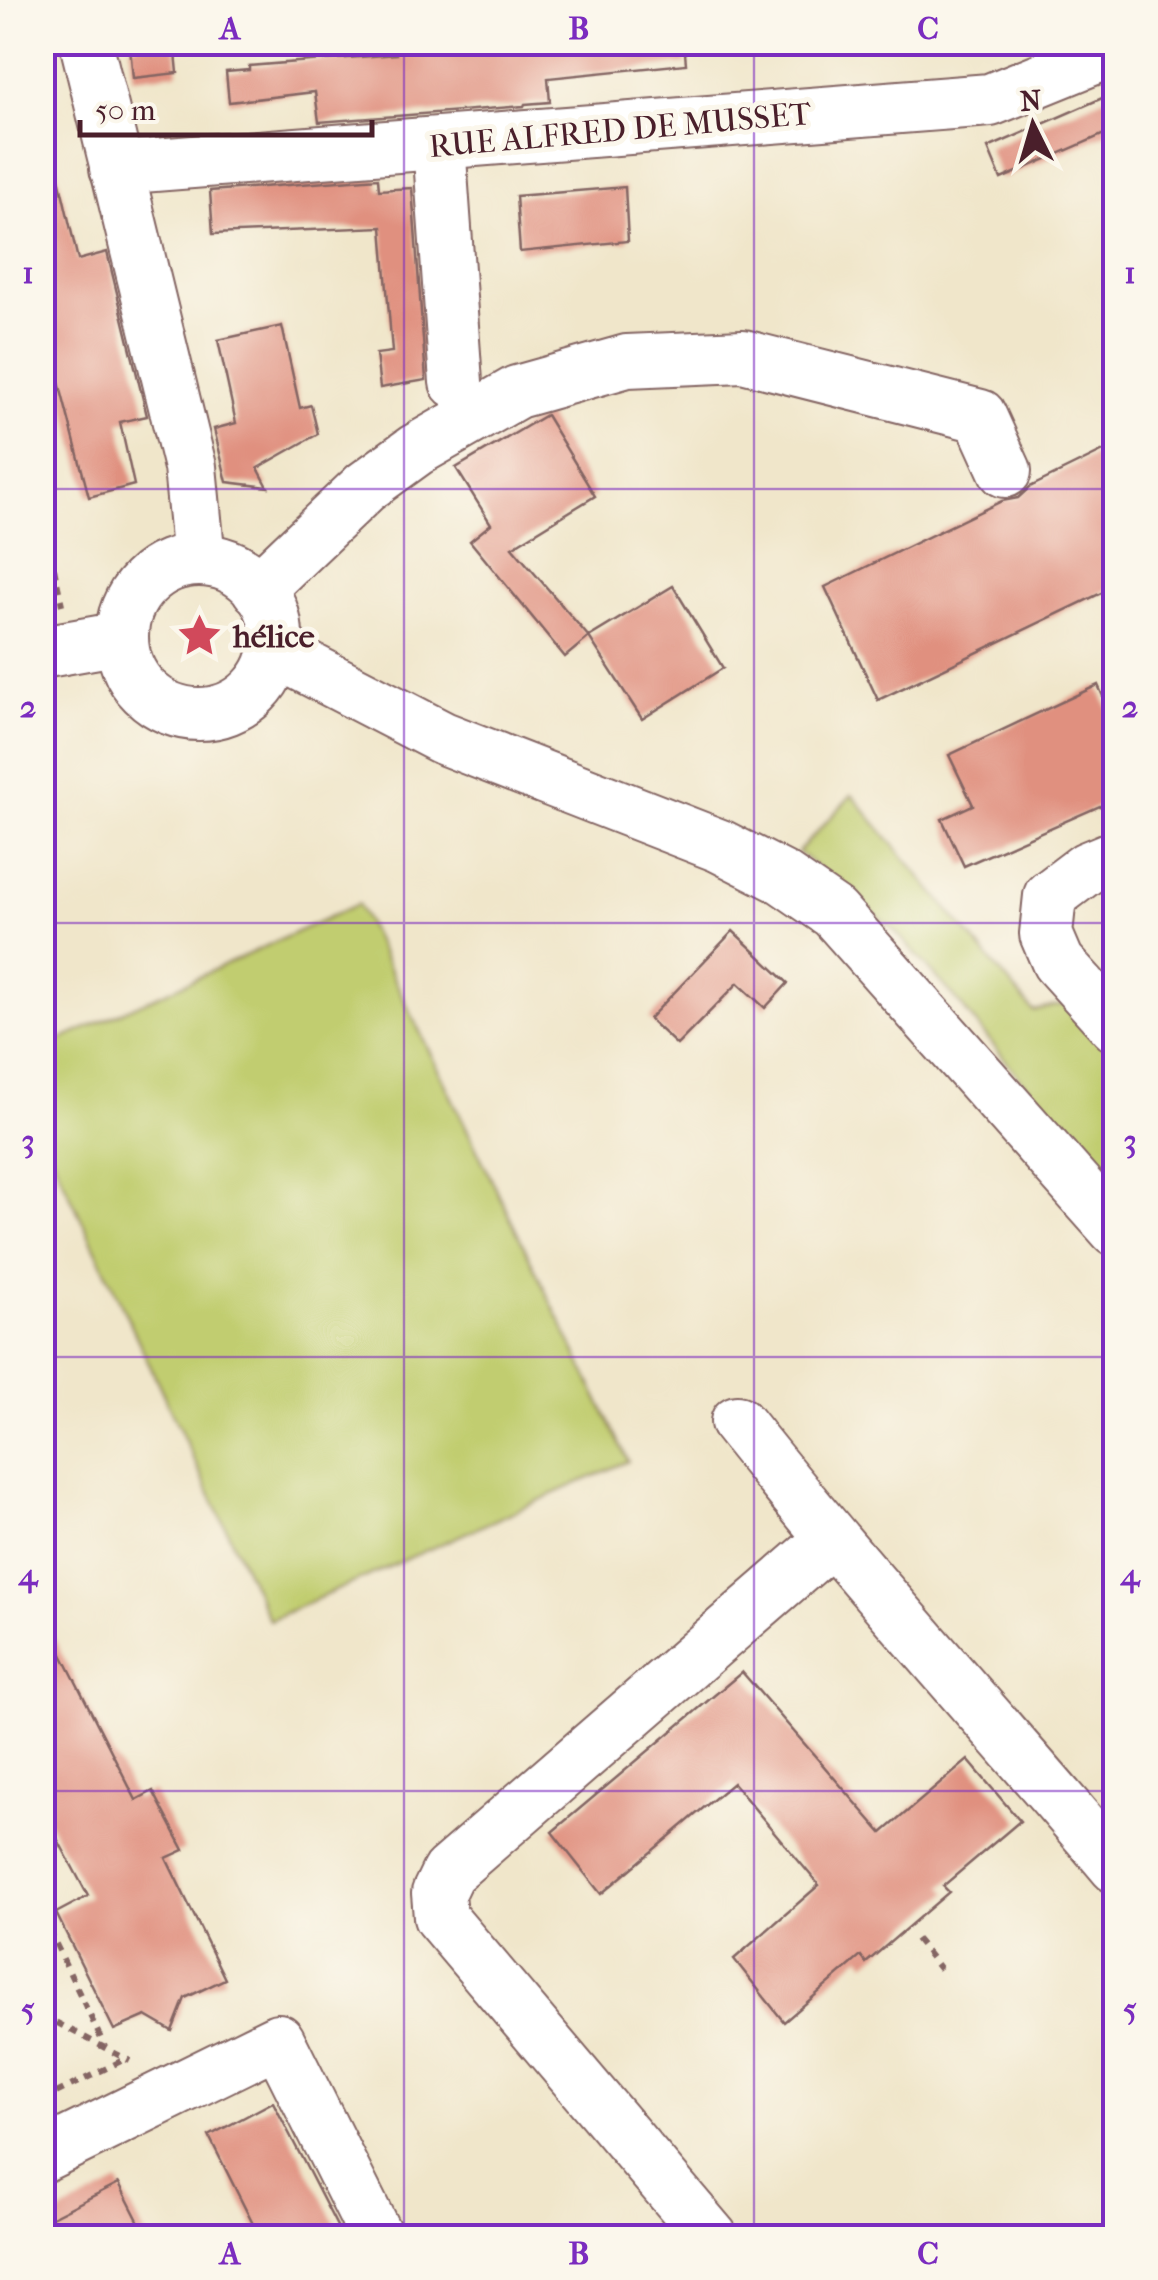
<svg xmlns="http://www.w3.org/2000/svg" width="1158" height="2280" font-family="'IM FELL French Canon',serif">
<rect width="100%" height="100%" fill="#fbf7ec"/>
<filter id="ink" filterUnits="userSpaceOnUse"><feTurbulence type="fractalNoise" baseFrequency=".01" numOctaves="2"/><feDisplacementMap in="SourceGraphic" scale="20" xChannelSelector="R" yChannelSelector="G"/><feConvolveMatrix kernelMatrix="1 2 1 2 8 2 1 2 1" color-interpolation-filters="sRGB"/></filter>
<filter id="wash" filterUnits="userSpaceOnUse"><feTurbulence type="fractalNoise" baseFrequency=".0048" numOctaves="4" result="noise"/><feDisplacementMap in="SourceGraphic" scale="40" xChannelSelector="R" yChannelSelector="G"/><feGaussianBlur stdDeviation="2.25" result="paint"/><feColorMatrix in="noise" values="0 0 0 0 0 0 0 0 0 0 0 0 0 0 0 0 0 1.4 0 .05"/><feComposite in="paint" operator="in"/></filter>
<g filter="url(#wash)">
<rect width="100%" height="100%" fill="#f0e6ca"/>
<g fill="#c1cd6f" stroke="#86764d" stroke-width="2.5">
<polygon points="852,795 1033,1011 1074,1002 1115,1052 1115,1195 951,993 893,929 798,852"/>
<polygon points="358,904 628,1461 269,1620 43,1137 43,1048"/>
</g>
<g id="blocks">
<g fill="#e0907f">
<polygon points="142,42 175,42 178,73 133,78 130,47"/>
<polygon points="404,42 684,42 686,64 548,78 550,102 525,104 524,106 319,122 315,92 229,102 226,72 249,70 249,66 396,54 396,46 404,46"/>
<polygon points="1116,92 1116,129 1001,179 988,148"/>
<polygon points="55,161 78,260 107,252 147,416 120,422 134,485 89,497 42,317 42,163"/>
<polygon points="378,178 379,190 412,188 426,380 380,388 376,354 392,352 382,227 213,234 210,191"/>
<polygon points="625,187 628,241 520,252 516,196"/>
<polygon points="282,326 300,408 311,405 318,434 258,468 268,487 227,482 214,429 236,423 218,340"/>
<polygon points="546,415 595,496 512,547 589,637 565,657 470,541 491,524 456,468"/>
<polygon points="1116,445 1116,586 878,700 825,587 1002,501 1018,498 1030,487"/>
<polygon points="673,586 723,668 642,719 589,637"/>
<polygon points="1098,685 1116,726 1116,799 964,866 942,819 973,805 949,755"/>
<polygon points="733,931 788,983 765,1008 738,983 677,1045 649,1019"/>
<polygon points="42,1615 136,1800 153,1791 184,1850 166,1858 225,1979 185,1998 172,2031 146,2016 114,2030 56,1913 88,1896 42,1810"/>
<polygon points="742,1672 882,1833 968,1760 1020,1821 943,1886 949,1892 866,1963 861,1956 784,2022 734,1959 819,1885 733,1783 601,1894 552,1832"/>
<polygon points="273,2102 343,2238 260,2238 209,2136"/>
<polygon points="119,2183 147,2238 42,2238 42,2222"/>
</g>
</g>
</g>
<g filter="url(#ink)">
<use href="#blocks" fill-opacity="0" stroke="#846563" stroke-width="2.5"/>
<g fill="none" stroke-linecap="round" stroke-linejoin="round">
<defs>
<g id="minor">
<polyline points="86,42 190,467 199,560"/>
<polyline points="439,144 456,382"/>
<polyline points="116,168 990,100 1116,49"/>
<circle cx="199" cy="637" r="77"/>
<polyline points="258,589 365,487 416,450 517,392 627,361 743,356 980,416 1005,471"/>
<polyline points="276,644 302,665 443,738 720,846 783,878 834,913 1116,1230"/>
<polyline points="42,652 121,638"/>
<polyline points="1116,856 1087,868 1050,896 1046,934 1058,962 1116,1026"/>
<path d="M737,1422C858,1575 990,1718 1116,1867"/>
<polyline points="42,2156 278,2040 377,2238"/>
<polyline points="712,2238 440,1917 438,1893 448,1872 831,1540"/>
</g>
</defs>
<use href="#minor" stroke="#846563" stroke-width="56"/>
<g stroke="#846563" stroke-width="6" stroke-dasharray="8 8" stroke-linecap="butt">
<polyline points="42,565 53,563 62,605"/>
<polyline points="1106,1588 1116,1600"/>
<polyline points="42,1915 105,2047"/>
<polyline points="916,1939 940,1969"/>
<polyline points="42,2015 130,2061"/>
<polyline points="42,2100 125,2059"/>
</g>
<use href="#minor" stroke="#fff" stroke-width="52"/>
</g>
</g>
<path fill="none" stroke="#7b2cbf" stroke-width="2.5" stroke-opacity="0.55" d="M404,42V2238M754,42V2238M42,489H1116M42,923H1116M42,1357H1116M42,1791H1116"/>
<defs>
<symbol id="sight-bare" viewBox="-9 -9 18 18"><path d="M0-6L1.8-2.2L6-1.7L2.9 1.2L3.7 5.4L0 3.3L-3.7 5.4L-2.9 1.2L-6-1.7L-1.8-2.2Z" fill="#d1495b" stroke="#fbf7ec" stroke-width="2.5" paint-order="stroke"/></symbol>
</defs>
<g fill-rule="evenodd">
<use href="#sight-bare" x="168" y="604" width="63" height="63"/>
</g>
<g text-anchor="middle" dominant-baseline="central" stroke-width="10" stroke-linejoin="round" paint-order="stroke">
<g font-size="32" fill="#4a1f2b" stroke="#fbf7ec">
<text transform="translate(620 130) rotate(-5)">RUE ALFRED DE MUSSET</text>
</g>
<g font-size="32" font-weight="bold" fill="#4a1f2b" stroke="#fbf7ec" text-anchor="start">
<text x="233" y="636">hélice</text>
</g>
</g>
<rect width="1158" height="2280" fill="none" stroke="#fbf7ec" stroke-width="110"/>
<g transform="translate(1033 125) rotate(355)" stroke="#fbf7ec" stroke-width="8" paint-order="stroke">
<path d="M0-8L18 38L0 25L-18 38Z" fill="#4a1f2b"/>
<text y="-15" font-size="28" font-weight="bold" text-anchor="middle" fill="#4a1f2b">N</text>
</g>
<path d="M80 120v15h292v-15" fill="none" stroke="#4a1f2b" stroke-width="5"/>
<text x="95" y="120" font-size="30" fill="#4a1f2b" stroke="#fbf7ec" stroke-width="8" paint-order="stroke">50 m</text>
<rect x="55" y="55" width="1048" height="2170" fill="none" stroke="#7b2cbf" stroke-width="4"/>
<g font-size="32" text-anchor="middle" font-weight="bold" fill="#7b2cbf">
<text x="230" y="39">A</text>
<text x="579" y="39">B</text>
<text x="928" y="39">C</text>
<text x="28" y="283">1</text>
<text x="1130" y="283">1</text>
<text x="28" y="717">2</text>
<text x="1130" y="717">2</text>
<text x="28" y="1151">3</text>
<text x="1130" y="1151">3</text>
<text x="28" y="1585">4</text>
<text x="1130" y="1585">4</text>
<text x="28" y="2019">5</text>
<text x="1130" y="2019">5</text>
<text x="230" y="2264">A</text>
<text x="579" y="2264">B</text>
<text x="928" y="2264">C</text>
</g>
</svg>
